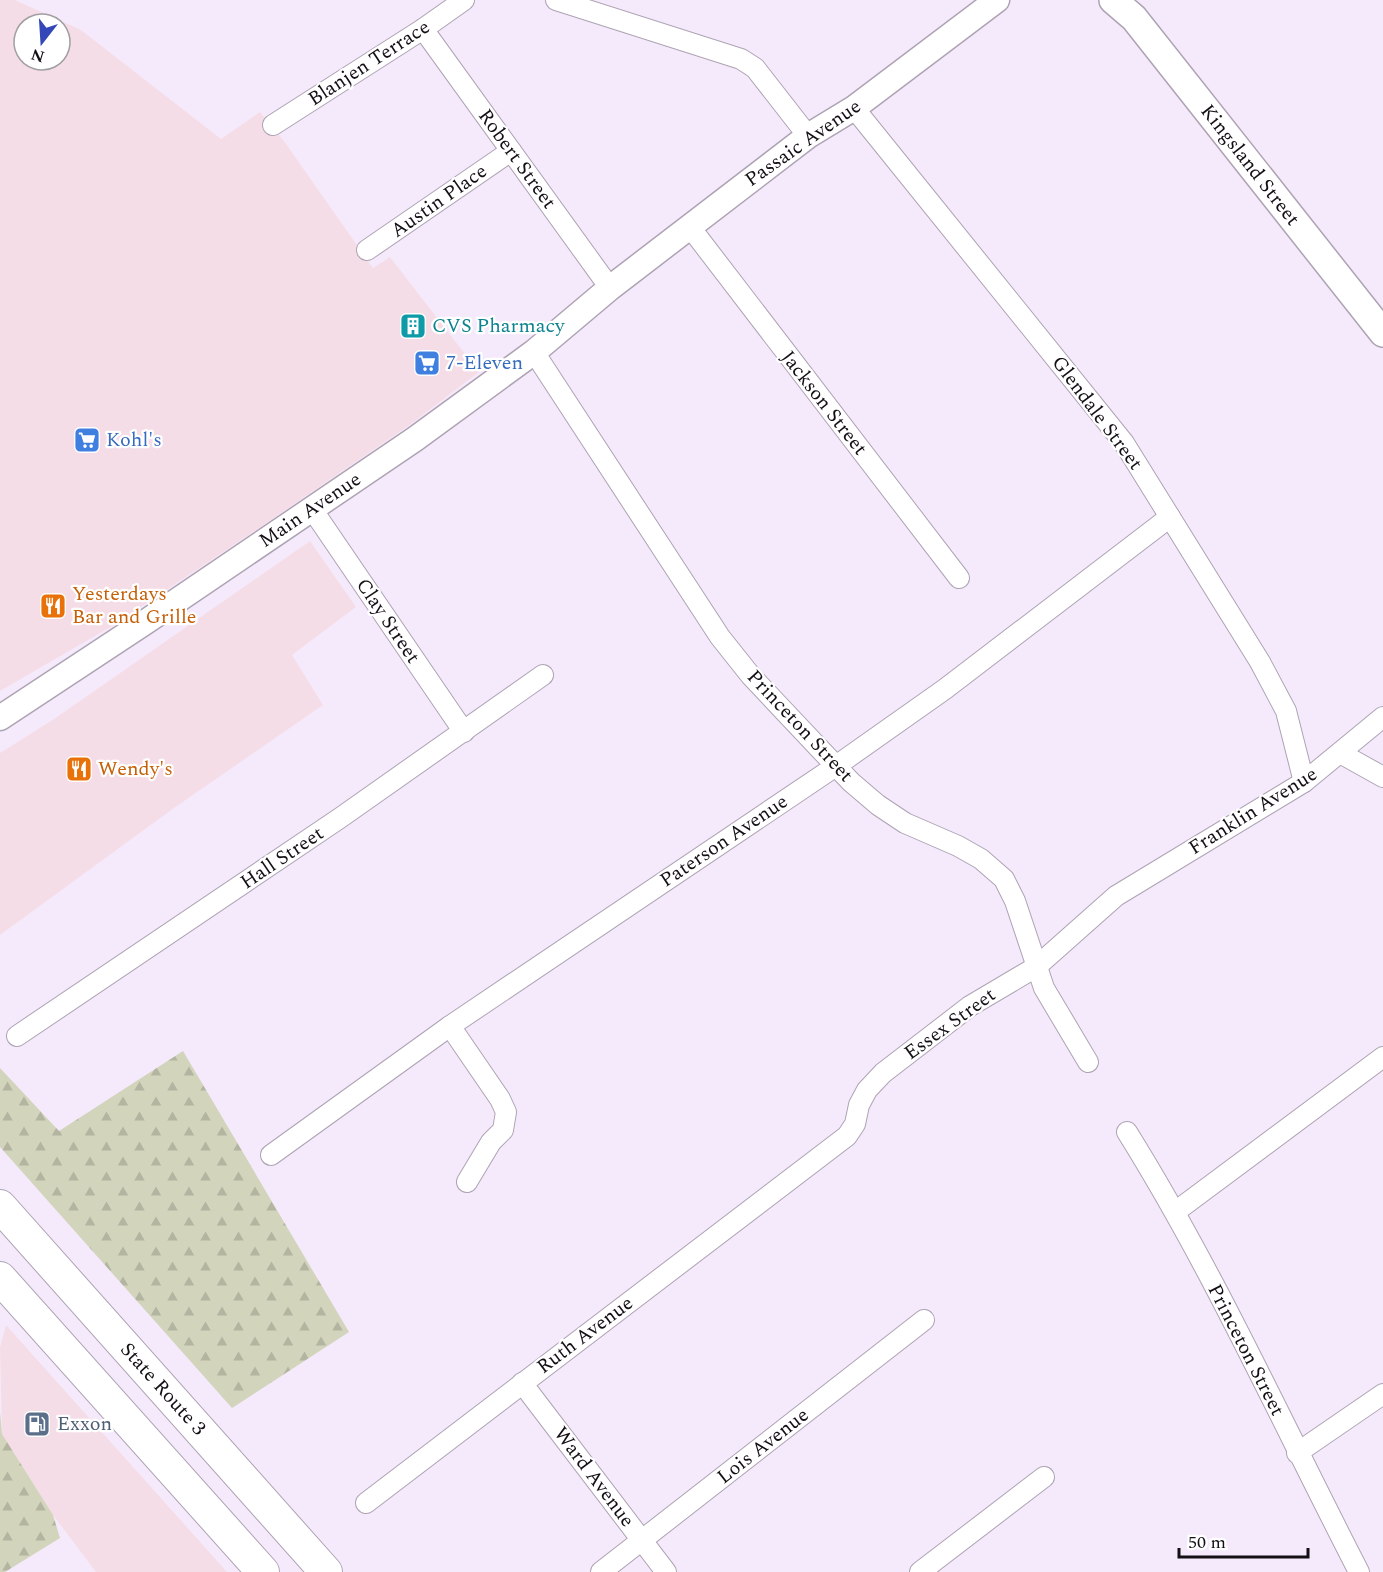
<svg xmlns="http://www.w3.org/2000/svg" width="1383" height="1572" font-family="Spectral,serif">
<defs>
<pattern id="forest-firs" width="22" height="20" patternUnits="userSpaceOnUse" patternTransform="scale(1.5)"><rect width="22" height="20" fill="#d2d4bc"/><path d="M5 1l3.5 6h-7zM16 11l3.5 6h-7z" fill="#b3b5a1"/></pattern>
</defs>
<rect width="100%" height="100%" fill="#f5eafb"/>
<g fill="#f5dde8" fill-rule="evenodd">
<path d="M0,0H15L81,30L221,139L260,112L284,141L373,268L390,257L479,372L411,424L259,528L114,625L0,691ZM24,24H60V60H24Z"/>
<polygon points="310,541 356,607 292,655 323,705 174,808 0,935 0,753 54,719"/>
<polygon points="6,1325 227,1572 96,1572 53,1515 2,1434 0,1347"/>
</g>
<g fill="url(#forest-firs)">
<polygon points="183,1051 349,1332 232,1408 0,1147 0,1068 59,1131"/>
<polygon points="0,1412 2,1434 53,1515 60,1538 5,1572 0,1572"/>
</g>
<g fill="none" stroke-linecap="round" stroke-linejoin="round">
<defs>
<g id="minor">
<polyline points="556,0 741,59 755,68 808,136"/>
<polyline points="423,29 610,288"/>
<polyline points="854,108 1124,443 1260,662 1286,711 1304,782"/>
<polyline points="273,125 423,29 464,0"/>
<polyline points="690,227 959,578"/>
<polyline points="367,250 511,151"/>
<polyline points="534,352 720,637 751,676 851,782 878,805 905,823 958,846 981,859 1004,879 1015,901 1044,988 1088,1062"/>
<polyline points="312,509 464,732"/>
<polyline points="1340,753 1383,777"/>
<polyline points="450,1026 500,1099 506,1112 503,1130 491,1142 467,1182"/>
<polyline points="17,1036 340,818 543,675"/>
<path d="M1127,1132C1215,1273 1283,1425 1359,1572"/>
<polyline points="271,1155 450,1026 836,766 945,689 1170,517"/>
<polyline points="1175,1212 1383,1057"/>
<polyline points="522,1383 666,1572"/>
<polyline points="1297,1453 1383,1394"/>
<polyline points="366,1503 847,1136 855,1124 859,1105 867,1090 883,1073 970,1006 1036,967 1116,896 1304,782 1383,717"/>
<polyline points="601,1572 924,1320"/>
<polyline points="920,1572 1044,1477"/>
</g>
<polyline id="tertiary" points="0,718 147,621 415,439 534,352 610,288 808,136 854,108 997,0"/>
<polyline id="secondary" points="1113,0 1134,18 1383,333"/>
<g id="trunk">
<polyline points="0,1206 326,1572"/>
<polyline points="0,1278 263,1572"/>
</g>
</defs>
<use href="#minor" stroke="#aea3b3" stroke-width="22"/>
<use href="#tertiary" stroke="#aea3b3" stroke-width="27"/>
<use href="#secondary" stroke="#aea3b3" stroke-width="30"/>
<use href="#trunk" stroke="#aea3b3" stroke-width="34"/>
<use href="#minor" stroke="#fff" stroke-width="20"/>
<use href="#tertiary" stroke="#fff" stroke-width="24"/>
<use href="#secondary" stroke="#fff" stroke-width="27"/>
<use href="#trunk" stroke="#fff" stroke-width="32"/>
</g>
<defs>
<symbol id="building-square" viewBox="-11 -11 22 22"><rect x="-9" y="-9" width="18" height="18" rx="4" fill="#0f9aa8" stroke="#fff"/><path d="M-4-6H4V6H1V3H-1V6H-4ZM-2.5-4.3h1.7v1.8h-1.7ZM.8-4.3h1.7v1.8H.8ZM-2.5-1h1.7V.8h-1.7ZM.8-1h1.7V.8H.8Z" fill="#fff"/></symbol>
<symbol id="supermarket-square" viewBox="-11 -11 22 22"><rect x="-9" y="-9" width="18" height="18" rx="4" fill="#3f7fe0" stroke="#fff"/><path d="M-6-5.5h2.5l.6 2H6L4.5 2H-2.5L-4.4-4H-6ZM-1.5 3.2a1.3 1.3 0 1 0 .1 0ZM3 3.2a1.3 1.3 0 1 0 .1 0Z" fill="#fff"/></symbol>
<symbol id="restaurant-square" viewBox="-11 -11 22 22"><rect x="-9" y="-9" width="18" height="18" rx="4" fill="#e8710a" stroke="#fff"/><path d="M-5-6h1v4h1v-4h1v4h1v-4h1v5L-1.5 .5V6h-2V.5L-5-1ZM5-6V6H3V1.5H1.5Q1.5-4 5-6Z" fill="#fff"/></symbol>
<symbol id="fuel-square" viewBox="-11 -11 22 22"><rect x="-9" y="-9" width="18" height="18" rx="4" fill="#5c6f8a" stroke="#fff"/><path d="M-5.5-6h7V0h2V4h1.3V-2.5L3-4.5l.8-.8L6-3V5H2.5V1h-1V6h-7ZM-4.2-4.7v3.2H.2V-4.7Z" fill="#fff"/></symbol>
</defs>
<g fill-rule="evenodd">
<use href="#building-square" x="398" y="311" width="30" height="30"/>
<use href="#supermarket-square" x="412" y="348" width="30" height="30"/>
<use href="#supermarket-square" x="72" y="425" width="30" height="30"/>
<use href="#restaurant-square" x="38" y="591" width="30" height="30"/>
<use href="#restaurant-square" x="64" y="754" width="30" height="30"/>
<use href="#fuel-square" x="22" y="1409" width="30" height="30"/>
</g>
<g text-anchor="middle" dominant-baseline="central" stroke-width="4.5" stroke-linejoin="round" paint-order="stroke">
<g font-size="20" fill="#130f14" stroke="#fff">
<text transform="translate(369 63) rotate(-33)">Blanjen Terrace</text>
<text transform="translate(803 143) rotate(-35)">Passaic Avenue</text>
<text transform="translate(517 159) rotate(54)">Robert Street</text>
<text transform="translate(1250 165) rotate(52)">Kingsland Street</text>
<text transform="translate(439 201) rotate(-35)">Austin Place</text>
<text transform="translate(824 403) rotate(52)">Jackson Street</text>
<text transform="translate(1097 413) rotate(53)">Glendale Street</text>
<text transform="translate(310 510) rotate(-34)">Main Avenue</text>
<text transform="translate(388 621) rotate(56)">Clay Street</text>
<text transform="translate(800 726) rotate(47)">Princeton Street</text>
<text transform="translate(1253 811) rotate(-32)">Franklin Avenue</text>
<text transform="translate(724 841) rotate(-34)">Paterson Avenue</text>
<text transform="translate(282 858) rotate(-34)">Hall Street</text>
<text transform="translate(950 1024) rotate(-36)">Essex Street</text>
<text transform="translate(585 1335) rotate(-37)">Ruth Avenue</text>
<text transform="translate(1246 1350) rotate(63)">Princeton Street</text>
<text transform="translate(163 1389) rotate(48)">State Route 3</text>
<text transform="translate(763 1446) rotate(-38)">Lois Avenue</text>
<text transform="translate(594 1477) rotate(53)">Ward Avenue</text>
</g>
<g font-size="20" fill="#0d838f" stroke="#fff" text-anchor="start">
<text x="432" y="326">CVS Pharmacy</text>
</g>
<g font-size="20" fill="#366cbe" stroke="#fff" text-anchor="start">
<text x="446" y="363">7-Eleven</text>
<text x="106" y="440">Kohl's</text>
</g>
<g font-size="20" fill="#c56008" stroke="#fff" text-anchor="start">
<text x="72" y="594">Yesterdays<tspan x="72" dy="23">Bar and Grille</tspan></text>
<text x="98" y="769">Wendy's</text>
</g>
<g font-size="20" fill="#4e5e75" stroke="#fff" text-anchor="start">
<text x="57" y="1424">Exxon</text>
</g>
</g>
<g transform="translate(42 42) rotate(197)"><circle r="28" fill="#ffffff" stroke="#a19fa1" stroke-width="1.5"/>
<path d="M0-4.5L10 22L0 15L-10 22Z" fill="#3347b9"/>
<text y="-9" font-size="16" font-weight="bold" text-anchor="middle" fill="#130f14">N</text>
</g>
<path d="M1179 1548v9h129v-9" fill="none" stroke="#130f14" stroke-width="3"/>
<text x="1188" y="1548" font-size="18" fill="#130f14" stroke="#ffffff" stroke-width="4.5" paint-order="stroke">50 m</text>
</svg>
